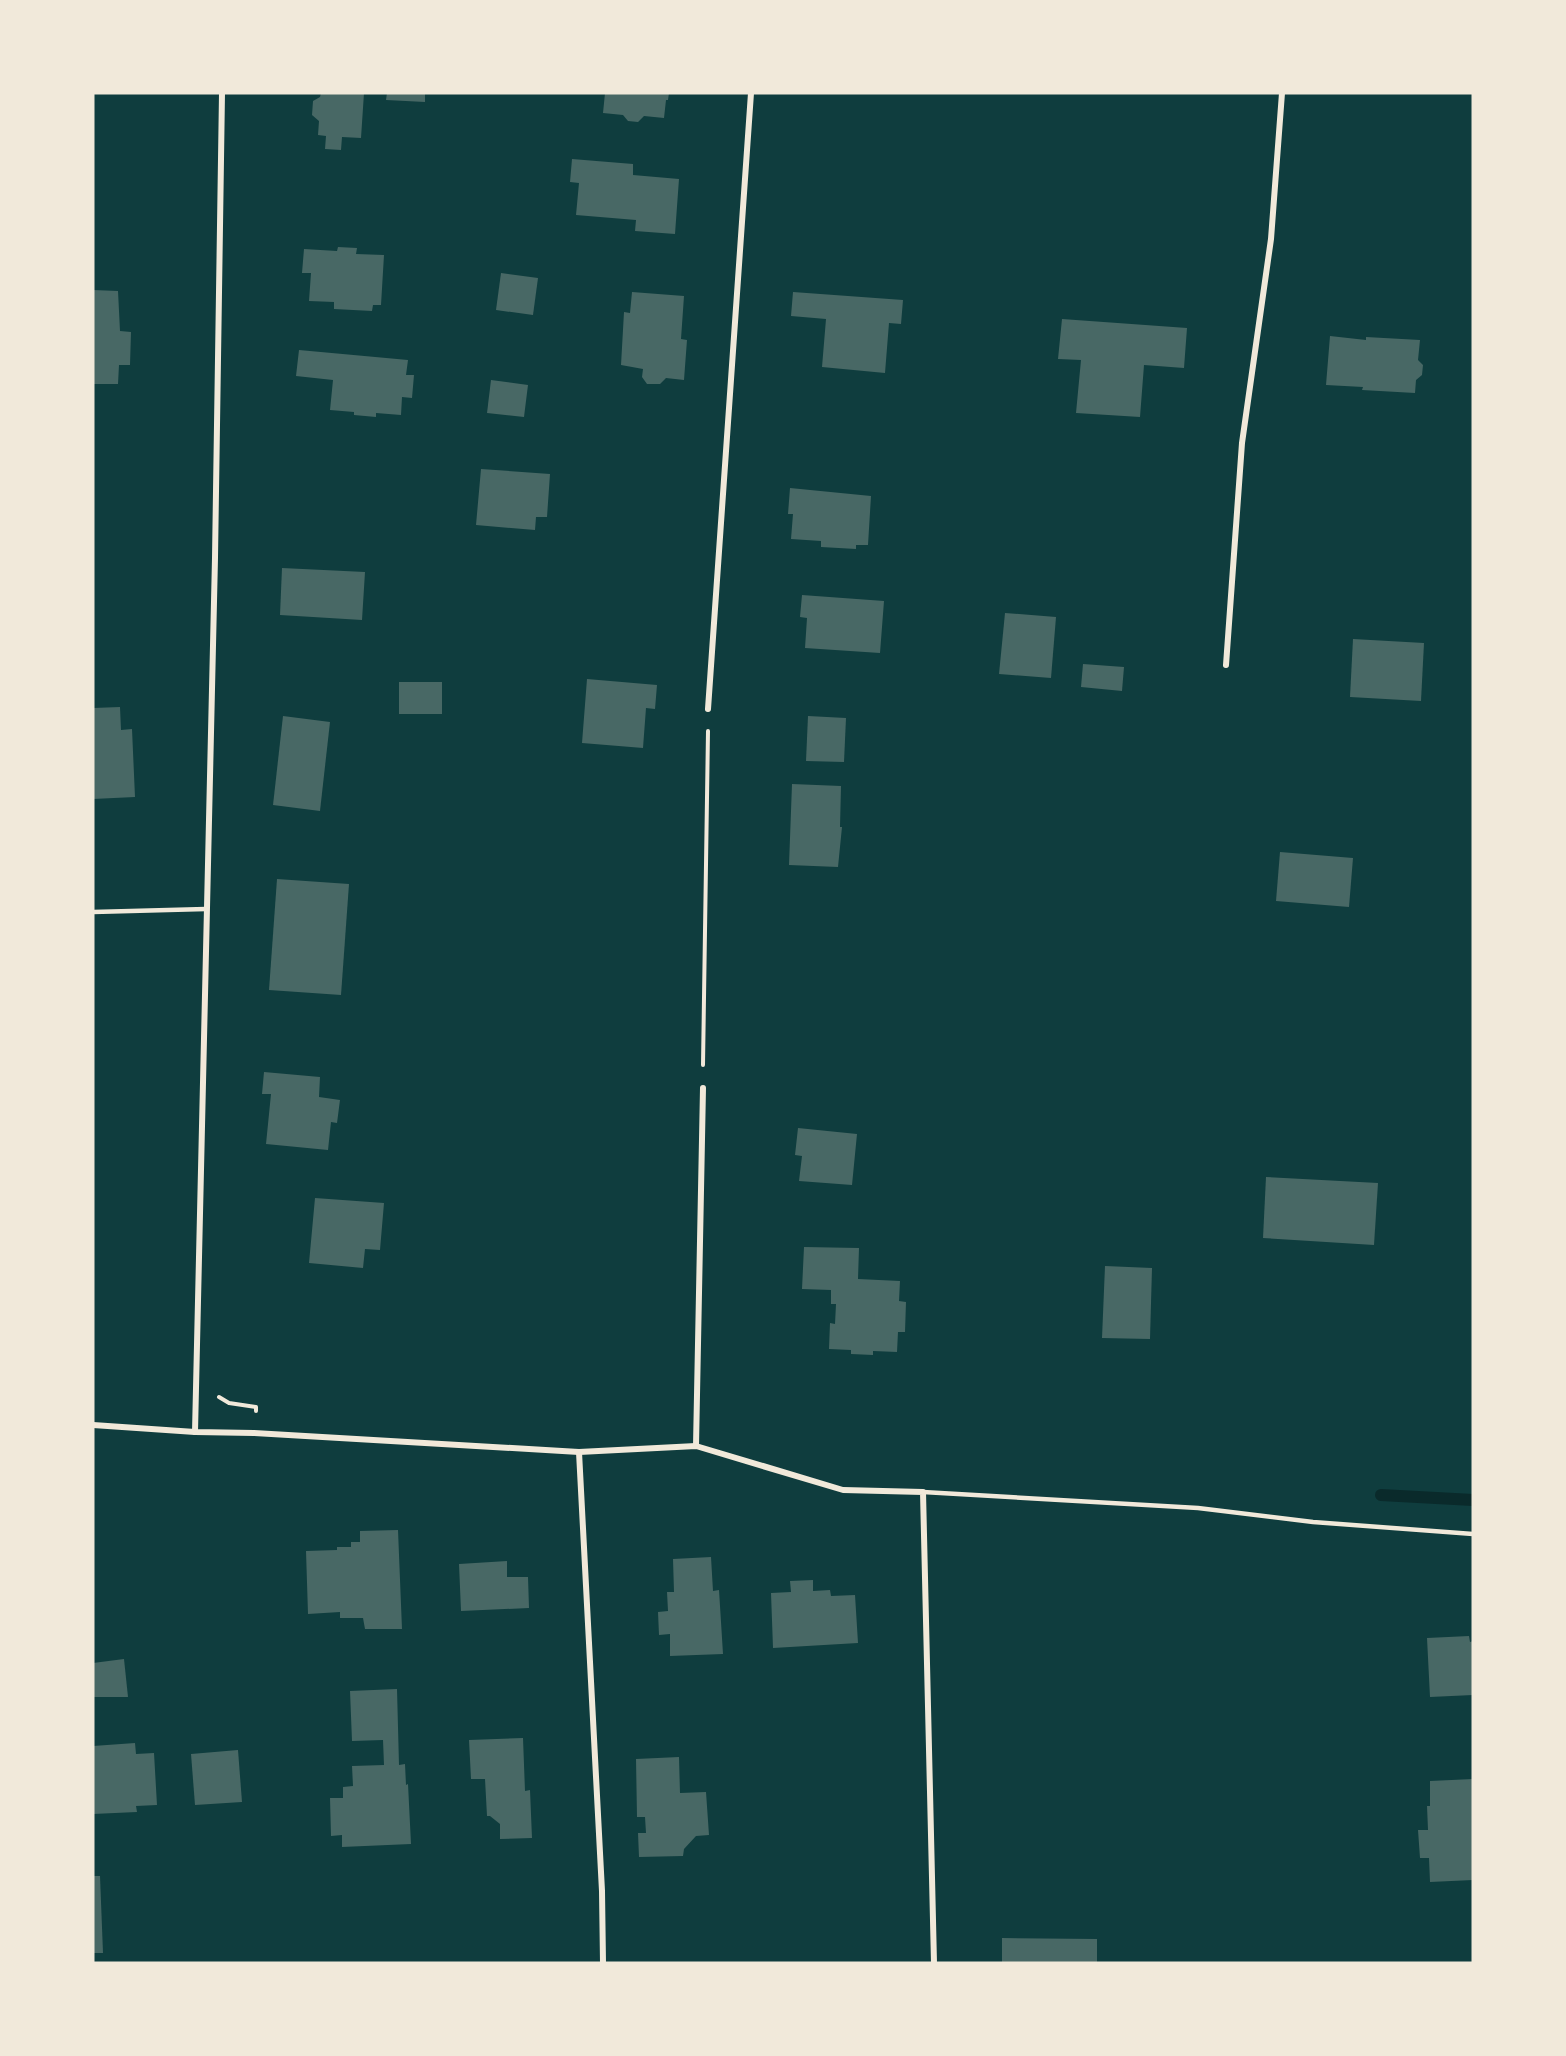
<svg xmlns="http://www.w3.org/2000/svg" width="1566" height="2056" font-family="'PT Sans Narrow',sans-serif">
<rect width="100%" height="100%" fill="#0f3d3e"/>
<g fill="none" stroke-linecap="round" stroke-linejoin="round">
<polyline stroke="#0a2a2b" stroke-width="12" points="1381,1495 1473,1500"/>
</g>
<g fill="#486865">
<polygon points="321,93 364,93 361,138 342,137 341,150 325,149 326,136 318,135 319,121 312,115 313,101 320,97"/>
<polygon points="387,93 425,93 425,102 386,100"/>
<polygon points="605,93 669,93 668,100 666,100 664,118 644,116 638,122 628,121 623,115 603,113"/>
<polygon points="572,159 633,164 633,175 679,179 675,234 635,231 636,220 576,215 579,183 570,182"/>
<polygon points="338,247 357,248 356,254 384,255 381,305 373,305 372,311 334,309 334,302 309,301 311,273 302,273 304,249 337,251"/>
<polygon points="501,273 538,278 533,315 496,310"/>
<polygon points="93,290 118,291 120,331 131,332 130,365 119,365 118,384 93,384"/>
<polygon points="632,292 684,296 681,339 687,340 684,380 666,378 660,384 647,384 642,377 643,369 621,365 624,312 630,313"/>
<polygon points="793,292 903,300 901,324 889,323 885,373 822,367 826,319 791,316"/>
<polygon points="1062,319 1187,328 1184,368 1144,365 1140,417 1076,413 1081,360 1058,359"/>
<polygon points="1330,336 1366,340 1366,337 1420,340 1418,360 1423,365 1422,375 1416,380 1415,393 1362,390 1363,387 1326,385"/>
<polygon points="299,350 408,360 406,375 414,375 412,398 402,397 401,415 376,413 376,417 354,415 354,412 330,410 333,380 296,376"/>
<polygon points="491,380 528,385 524,417 487,413"/>
<polygon points="481,469 550,474 547,517 536,517 535,530 476,525"/>
<polygon points="790,488 871,496 868,545 856,545 856,549 821,547 821,541 791,539 793,514 788,514"/>
<polygon points="282,568 365,572 362,620 280,615"/>
<polygon points="802,595 884,601 880,653 805,648 807,618 800,617"/>
<polygon points="1005,613 1056,617 1051,678 999,674"/>
<polygon points="1353,639 1424,643 1421,701 1350,697"/>
<polygon points="1083,664 1124,667 1122,691 1081,687"/>
<polygon points="587,679 657,685 655,709 646,708 643,748 582,743"/>
<rect x="399" y="682" width="43" height="32"/>
<polygon points="120,707 121,730 132,729 135,797 93,799 93,708"/>
<polygon points="283,716 330,722 320,811 273,805"/>
<polygon points="808,716 846,718 844,762 806,761"/>
<polygon points="792,784 841,786 840,827 842,827 838,867 789,865"/>
<polygon points="1280,852 1353,858 1349,907 1276,901"/>
<polygon points="277,879 349,884 341,995 269,990"/>
<polygon points="264,1072 320,1077 319,1097 340,1100 337,1123 331,1122 328,1150 266,1144 271,1094 262,1094"/>
<polygon points="798,1128 857,1134 852,1185 799,1181 802,1156 795,1155"/>
<polygon points="1266,1177 1378,1183 1374,1245 1263,1238"/>
<polygon points="315,1198 384,1203 380,1250 365,1249 363,1268 309,1263"/>
<polygon points="804,1247 859,1248 858,1279 900,1281 899,1301 906,1302 905,1332 898,1332 897,1352 873,1351 873,1355 851,1354 851,1350 829,1349 830,1323 835,1324 836,1304 831,1304 831,1290 802,1289"/>
<polygon points="1105,1266 1152,1268 1150,1339 1102,1338"/>
<polygon points="398,1530 402,1629 365,1629 363,1618 340,1618 340,1612 308,1614 306,1551 337,1550 337,1547 351,1547 351,1542 360,1542 360,1531"/>
<polygon points="711,1557 713,1591 719,1590 723,1654 670,1656 670,1634 659,1635 658,1612 668,1611 667,1592 674,1592 673,1559"/>
<polygon points="507,1561 507,1577 528,1577 529,1608 461,1611 459,1564"/>
<polygon points="813,1580 813,1591 830,1590 831,1596 855,1595 858,1643 773,1648 771,1593 791,1592 790,1581"/>
<polygon points="1469,1636 1470,1642 1473,1641 1473,1695 1430,1697 1427,1638"/>
<polygon points="124,1659 128,1697 93,1697 93,1663"/>
<polygon points="397,1689 399,1765 405,1764 406,1785 408,1784 411,1844 342,1847 342,1835 331,1836 330,1798 343,1798 343,1787 353,1786 352,1766 384,1765 383,1740 352,1741 350,1691"/>
<polygon points="523,1738 525,1791 530,1790 532,1838 500,1839 500,1824 490,1816 487,1816 485,1779 471,1779 469,1740"/>
<polygon points="135,1743 136,1754 154,1753 157,1805 136,1806 137,1812 93,1814 93,1746"/>
<polygon points="238,1750 242,1802 195,1805 191,1754"/>
<polygon points="679,1757 680,1793 706,1792 709,1835 696,1836 684,1849 683,1856 639,1857 638,1833 646,1833 645,1817 637,1817 636,1759"/>
<polygon points="1473,1779 1473,1880 1430,1882 1429,1858 1420,1858 1418,1830 1428,1830 1427,1806 1430,1806 1430,1781"/>
<polygon points="93,1876 100,1876 103,1953 93,1953"/>
<polygon points="1002,1938 1097,1939 1097,1963 1002,1963"/>
</g>
<g fill="none" stroke-linecap="round" stroke-linejoin="round">
<g stroke="#f1e9da" stroke-width="4">
<polyline points="703,1065 708,731"/>
<polyline points="219,1397 229,1403 256,1407 256,1411"/>
</g>
<g stroke="#f1e9da" stroke-width="4.5">
<polyline points="93,912 206,909"/>
<polyline points="923,1492 1198,1508 1313,1522 1473,1534"/>
</g>
<g stroke="#f1e9da" stroke-width="6">
<polyline points="1226,665 1242,443 1271,239 1282,93"/>
<polyline points="708,709 751,93"/>
<polyline points="93,1425 195,1432 254,1433 579,1452 696,1446 843,1490 923,1492 934,1963"/>
<polyline points="195,1432 215,558 222,93"/>
<polyline points="696,1446 703,1088"/>
<polyline points="579,1452 602,1891 603,1963"/>
</g>
</g>
<rect width="1566" height="2056" fill="none" stroke="#f1e9da" stroke-width="189"/>
</svg>
